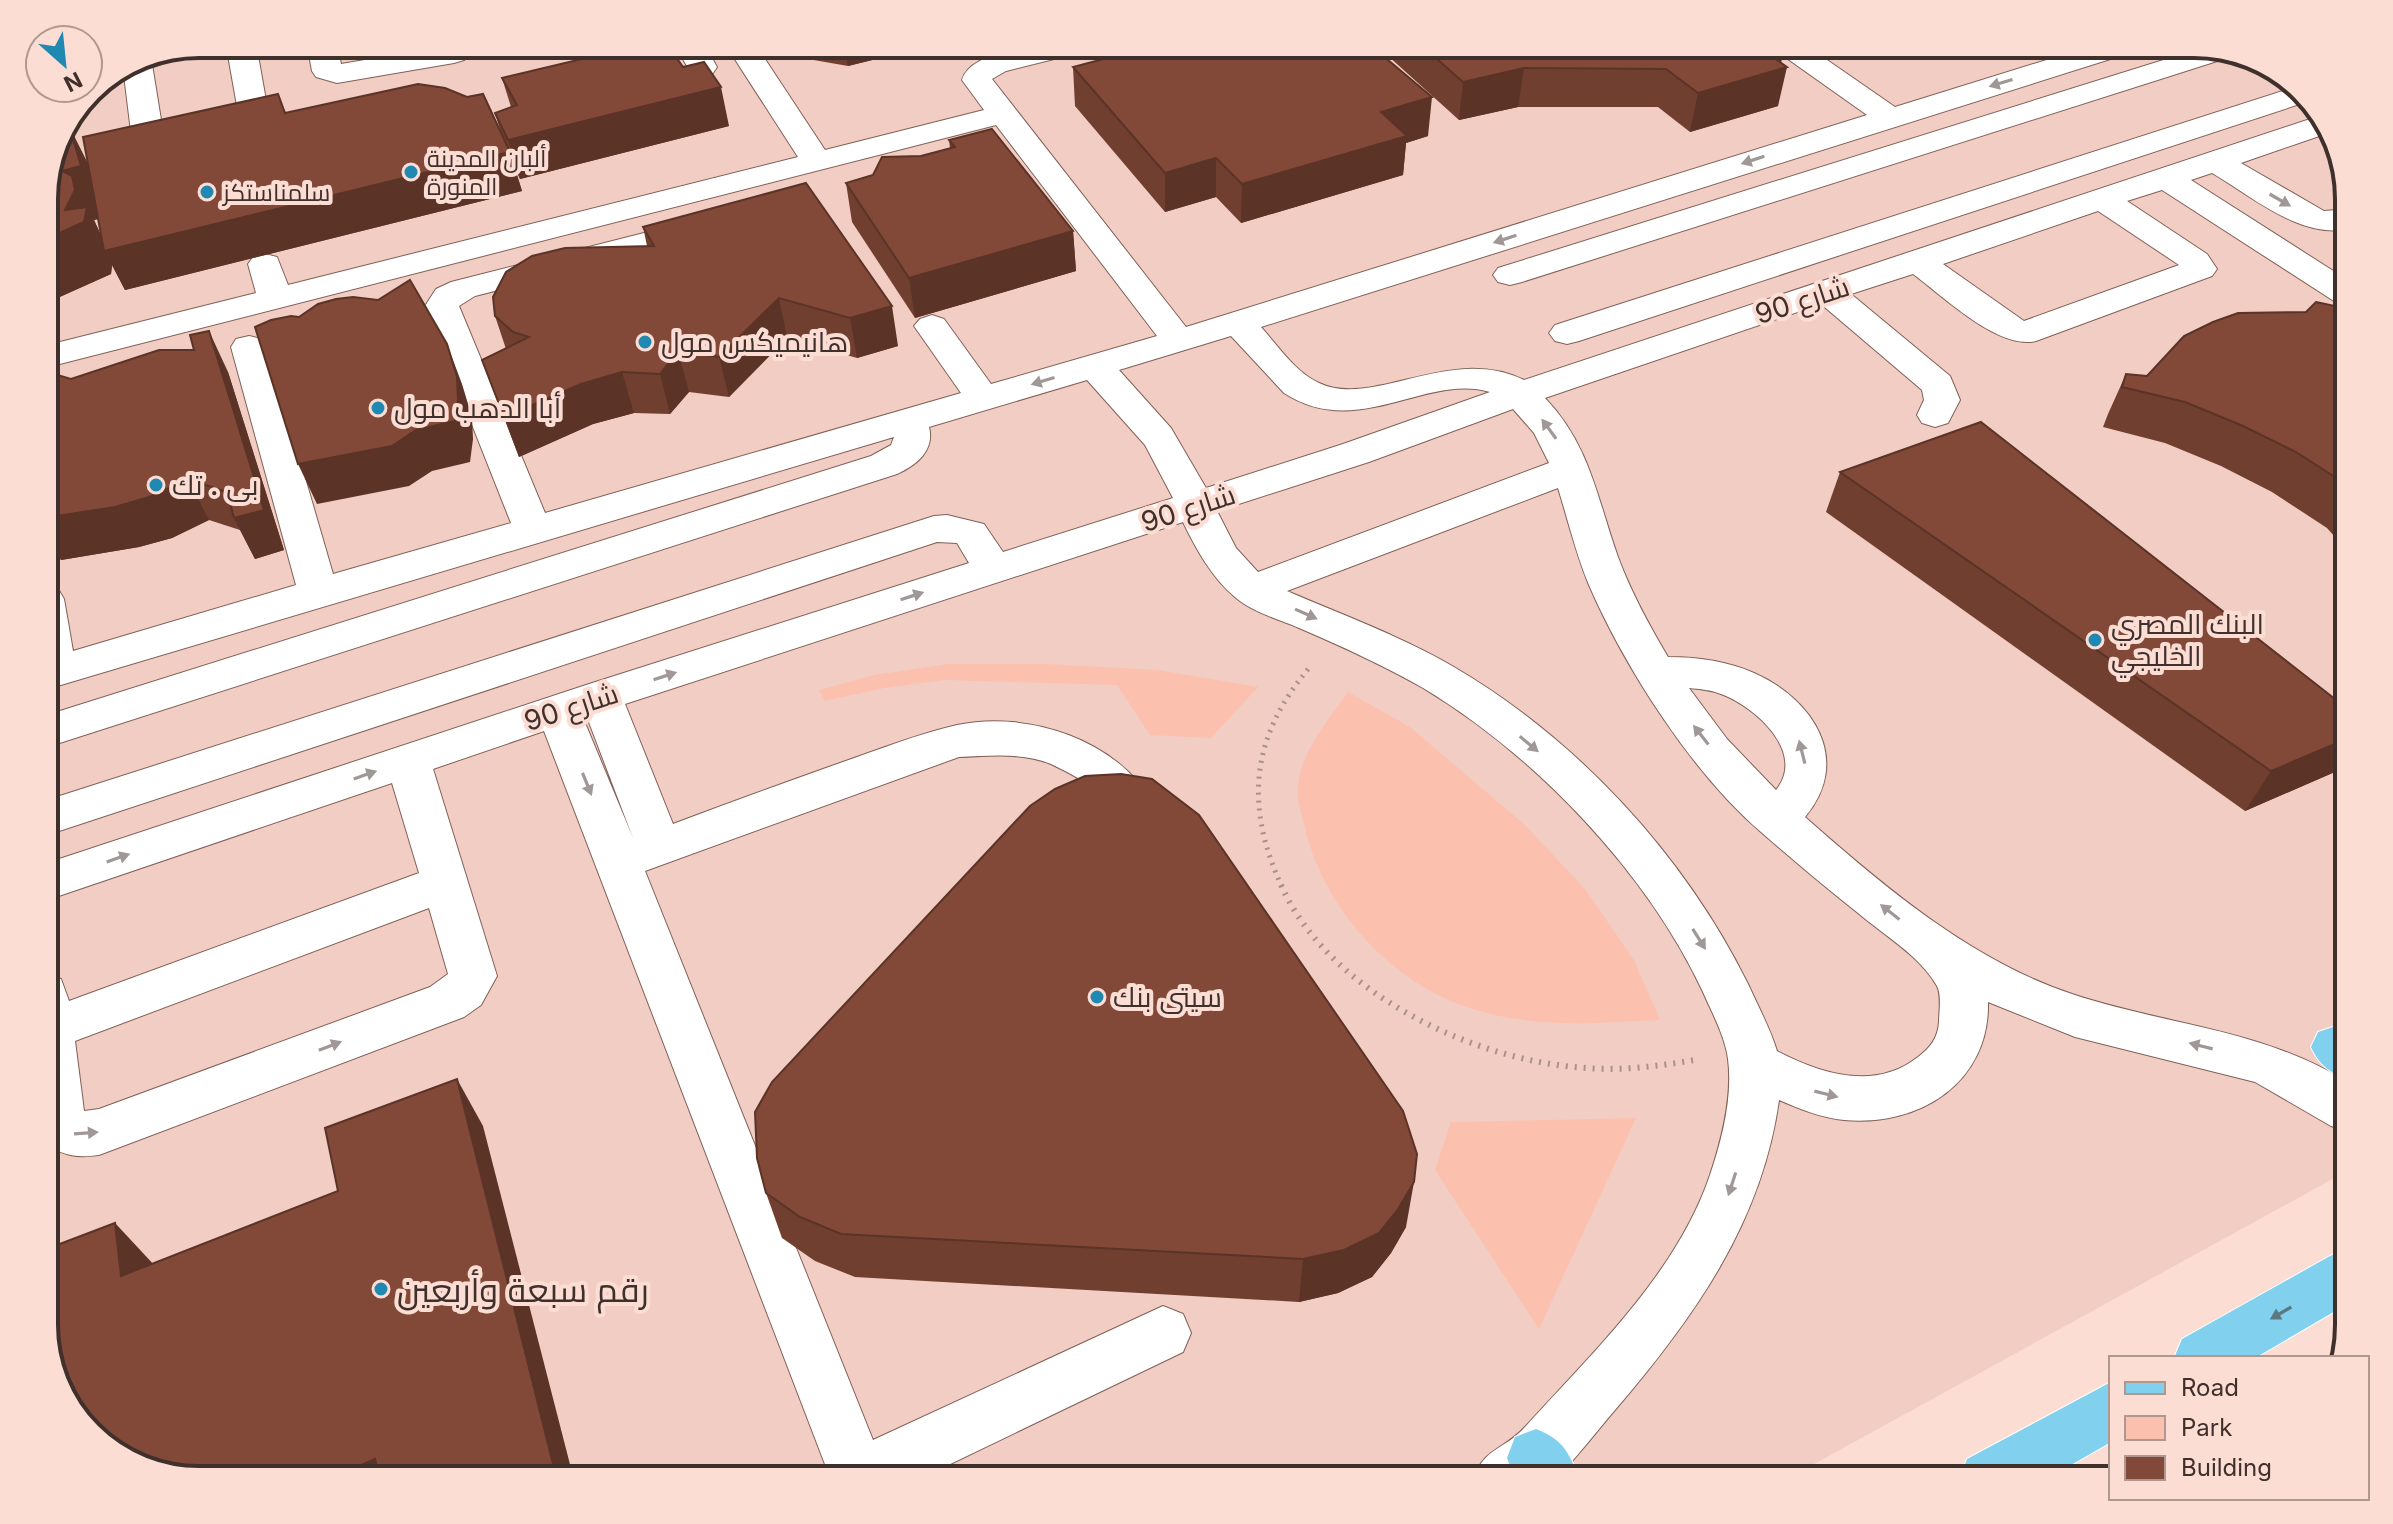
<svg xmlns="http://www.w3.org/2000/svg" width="2393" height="1524" font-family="Inter,Cairo,sans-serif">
<rect width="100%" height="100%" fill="#fcddd4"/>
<polygon fill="#f2cdc3" points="199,44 2194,44 2280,70 2328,122 2349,198 2349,1170 1785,1480 199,1480 44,1335 44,189 56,139 90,89 140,56"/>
<g fill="#fcc0ae">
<polygon points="949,664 1047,664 1158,670 1258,687 1211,738 1150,735 1117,685 944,680 884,688 825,701 819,690 874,675"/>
<path d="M1348,692L1410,727L1525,825L1585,889L1634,960L1660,1020C1593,1023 1538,1029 1473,1009C1391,984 1322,907 1304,824C1302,815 1298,804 1298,794C1297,755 1327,722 1348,692Z"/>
<polygon points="1636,1118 1539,1329 1435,1170 1451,1122"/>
</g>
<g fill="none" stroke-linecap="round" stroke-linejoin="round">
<defs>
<g id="minor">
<polygon points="226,44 256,44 267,106 261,120 157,145 136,139 131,132 123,67 148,54 151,58 162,126 226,112 237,106"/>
<polygon points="307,44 337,44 341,64 454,45 464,48 469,54 464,60 454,63 337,83 316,77 312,71"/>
<polygon points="483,44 520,44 515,50 496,55 486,52"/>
<polygon points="674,44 704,44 717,67 713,73 702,76 691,73"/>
<path d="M725,44H755L825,150L984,110L962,80C972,45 1064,44 1095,44L1090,50L1006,71L992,79L1186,327L1867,115L1775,50L1770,44H1804L1895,107L2098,44H2144L2139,50L1261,327C1278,346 1295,372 1319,383C1374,409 1449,344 1524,380L2322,115L2331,132L2241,163L2324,211L2349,209V229C2300,239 2253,197 2212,173L2191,180L2349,281V306L2337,303L2162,190L2127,201L2207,254L2217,269L2212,276L2036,341C1998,350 1943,296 1913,274L1851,294L1950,376L1960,400L1948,423L1935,427L1922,423L1917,415L1924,400L1922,390L1821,304L1545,398C1590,445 1597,498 1618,557C1631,592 1649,625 1668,657C1698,657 1727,661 1754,673C1813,699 1853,760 1805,817C1883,886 1972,961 2072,994C2168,1026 2261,1028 2349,1083V1132L2331,1126L2255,1082L2075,1037L1988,1002C1990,1082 1920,1127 1844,1120C1822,1118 1800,1109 1779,1100C1762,1223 1693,1319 1615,1410C1595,1433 1576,1459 1554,1480H1472C1486,1446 1503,1451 1525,1427C1593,1352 1677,1273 1710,1175C1722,1139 1733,1097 1728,1059C1725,1036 1712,1013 1703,992C1647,872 1536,756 1423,688C1383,665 1341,646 1299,628C1278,619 1252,612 1235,597C1212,578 1196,549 1183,522L625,704L673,824C728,803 784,783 840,763C878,750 917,734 957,725C1027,710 1119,740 1154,805L1148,817C1114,828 1110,807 1089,786C1079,777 1063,770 1051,764C1023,752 989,756 959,757L645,871L873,1440L1163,1306L1183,1314L1191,1333L1183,1352L917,1480H831L544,731L433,769L497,976L481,1005L464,1017L99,1155C76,1158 64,1156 44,1143V973L61,979L69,1001L419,873L392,783L44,901V864L586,685L969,563L957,543L937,542L44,836V801L934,516L947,515L984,524L1003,552L1173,498L1145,445L1087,380L929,427C935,450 917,465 897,474L44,748V716L871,456L891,445L894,437L44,690V585L58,589L64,599L73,651L296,585L231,347L236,339L249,336L262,339L267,347L333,574L511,523L425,306L436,289L451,282L703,218L715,221L720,228L715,235L475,296L459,306L545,513L961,393L914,326L920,319L932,315L944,319L991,384L1157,336L996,125L44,368V346L256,293L248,264L253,257L265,254L277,257L288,285L798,157ZM2098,211L2179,265L2024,321L1943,264ZM1231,336L1284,393C1358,441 1425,373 1490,392L1343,444L1206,488L1171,428L1119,370ZM1513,409L1534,433L1549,463L1258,572L1236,548L1217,511L1369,462ZM1558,488C1568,520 1576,554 1589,585C1625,668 1693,774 1761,832C1792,859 1825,887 1858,913C1885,936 1919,955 1937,986C1942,996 1939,1011 1939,1022C1938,1038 1930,1048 1918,1057C1875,1091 1821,1074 1777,1051C1770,1028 1758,1006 1748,984C1684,855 1578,740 1454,667C1401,636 1343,615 1287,591ZM1689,688C1700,689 1711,690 1721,694C1754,706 1807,752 1776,790L1727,739ZM587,717L633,838L583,718ZM429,908L448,974L430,987L99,1109L84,1111L75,1041Z"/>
<polygon points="2205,47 2233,56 1522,282 1510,285 1498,282 1493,275 1498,268"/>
<polygon points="2295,87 2309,101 1579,341 1567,344 1555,341 1549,333 1555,325"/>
</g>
<g id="major">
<path d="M2336,1026L2349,1030V1080C2330,1073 2320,1066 2311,1047L2318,1032Z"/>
<polygon points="2349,1249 2349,1303 2255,1358 2174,1358 2182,1339 2330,1256"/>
<polygon points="2111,1382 2111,1442 2045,1480 1959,1480 1967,1459"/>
<path d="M1536,1429C1564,1440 1569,1453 1580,1480H1516L1507,1458L1515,1437Z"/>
</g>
</defs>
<use href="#minor" stroke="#816057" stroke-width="2"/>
<use href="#major" stroke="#fff" stroke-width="2"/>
<path stroke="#a9918a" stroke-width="5" stroke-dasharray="2 6" stroke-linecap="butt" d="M1282,887C1244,805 1251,736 1310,667"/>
<path stroke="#a9918a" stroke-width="6" stroke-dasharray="2 7" stroke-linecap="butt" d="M1281,885C1329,993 1473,1061 1586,1068C1623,1071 1659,1066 1695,1060"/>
<use href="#minor" fill="#fff" fill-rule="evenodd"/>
<use href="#major" fill="#81d0ee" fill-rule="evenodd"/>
</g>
<g fill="#703f30" fill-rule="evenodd">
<polygon points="797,44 937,44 848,66 808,59"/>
<polygon points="1388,44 1786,44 1781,63 1778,106 1690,132 1658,107 1518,107 1459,120 1387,55"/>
<path d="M683,67L729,126L520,179L515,169L522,191L125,290L112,265L111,274L44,304V189L69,126L88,164L286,113L501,133L495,113L511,107L502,78ZM98,219L102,238L94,220Z"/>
<polygon points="1073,67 1428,136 1406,143 1403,175 1241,223 1216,197 1165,212 1075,106"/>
<polygon points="949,140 1073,231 1076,271 915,318 852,222 846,183 873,175 921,156 950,148"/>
<polygon points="806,183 898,346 857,358 787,338 729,397 689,392 670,414 634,413 593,424 519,457 482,360 506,349 495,316 647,246 643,227"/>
<polygon points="2349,343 2349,553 2327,528 2272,492 2221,466 2165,443 2103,427 2108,414 2126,374 2147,376"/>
<polygon points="44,371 71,379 228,372 284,550 255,559 240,530 209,520 172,538 139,547 61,560 44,534"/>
<polygon points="1840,472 2349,710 2349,761 2344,768 2245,811 1826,512"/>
<polygon points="766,1193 1406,1227 1391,1253 1372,1277 1338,1293 1299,1302 855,1277 815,1261 782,1238"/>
</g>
<g fill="#5b3327">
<polygon points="844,44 937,44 848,66"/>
<polygon points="1773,44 1786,44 1779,68 1787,67 1778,106 1690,132 1698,93 1765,74"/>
<polygon points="1524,68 1518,107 1459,120 1463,82"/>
<polygon points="721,87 729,126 520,179 508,140"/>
<polygon points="1432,97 1428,136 1406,143 1403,175 1241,223 1242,184 1381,112"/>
<polygon points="69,126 94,176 106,217 94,220 108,250 510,152 522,191 125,290 112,265 111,274 44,304 44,240 65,210 62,171"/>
<polygon points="1216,158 1216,197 1165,212 1165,173"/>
<polygon points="1073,231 1076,271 915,318 909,278"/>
<polygon points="779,298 787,338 729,397 719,357"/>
<polygon points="892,306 898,346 857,358 850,318"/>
<polygon points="209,331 228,372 284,550 255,559 234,518"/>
<polygon points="447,344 462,384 472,417 473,439 470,462 432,471 409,486 317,504 298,464"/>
<polygon points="678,351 689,392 670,414 660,374"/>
<polygon points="622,372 634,413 593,424 519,457 504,417 581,384"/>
<polygon points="188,479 209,520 172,538 139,547 61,560 44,534 44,518"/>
<polygon points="2349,738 2349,761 2344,768 2245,811 2271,771"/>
<polygon points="457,1079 483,1126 574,1480 557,1480"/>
<polygon points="1414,1182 1406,1227 1391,1253 1372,1277 1338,1293 1299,1302 1303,1259"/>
<polygon points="115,1223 156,1267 121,1276"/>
<polygon points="375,1459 394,1480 327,1480"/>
</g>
<g fill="#824938" stroke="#5b3327" stroke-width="2">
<polygon points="645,44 667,44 683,67 704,62 721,87 508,140 495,113 517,105 502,78"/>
<polygon points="1160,44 1369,44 1432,97 1381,112 1407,136 1242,184 1216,158 1165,173 1073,67"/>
<polygon points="1420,44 1758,44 1760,48 1787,67 1698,93 1666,69 1524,68 1463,82"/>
<polygon points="418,84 445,88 467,97 483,94 510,152 104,251 83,137 278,94 285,113"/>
<polygon points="69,126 81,166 62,171 72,176 75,190 65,210 87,207 84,222 44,240 44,189 56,139 64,128"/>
<polygon points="992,129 1073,231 909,278 846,183 873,175 882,157 921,156 955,147 949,140"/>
<polygon points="806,183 892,306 850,318 779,298 719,357 678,351 660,374 622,372 581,384 504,417 482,360 529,337 513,332 495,316 493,297 506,272 532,256 565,248 654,246 643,227"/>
<polygon points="410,280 447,344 457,377 458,399 455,421 416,430 392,446 298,464 255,327 271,320 291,316 299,317 318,304 336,299 353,297 378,300"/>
<polygon points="2316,302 2335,306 2349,343 2349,486 2296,452 2243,426 2185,402 2122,387 2126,374 2147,376 2184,336 2213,322 2238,313 2306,312"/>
<polygon points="209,331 264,510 234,518 227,492 188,479 149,497 115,507 44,518 44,371 71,379 159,350 194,350 190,335"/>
<polygon points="1981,422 2349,710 2349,738 2271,771 1840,472"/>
<polygon points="1121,774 1152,779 1199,815 1403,1111 1417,1154 1414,1182 1398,1209 1379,1233 1344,1250 1303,1259 841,1234 800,1217 766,1193 757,1158 755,1112 772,1082 1030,806 1055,789 1085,776"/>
<polygon points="457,1079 557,1480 380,1480 375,1459 327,1480 199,1480 113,1454 65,1403 44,1335 44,1250 115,1223 121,1276 338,1191 325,1128"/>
</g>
<defs><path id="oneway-solid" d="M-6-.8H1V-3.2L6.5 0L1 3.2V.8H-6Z" transform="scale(2)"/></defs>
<g fill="#9f9896">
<use href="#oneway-solid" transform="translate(2001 83) rotate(163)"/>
<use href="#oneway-solid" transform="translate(1753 160) rotate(162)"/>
<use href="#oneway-solid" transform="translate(2280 200) rotate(30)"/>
<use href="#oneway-solid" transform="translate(1505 239) rotate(162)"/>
<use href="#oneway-solid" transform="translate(1043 381) rotate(163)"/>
<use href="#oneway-solid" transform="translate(1549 429) rotate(-126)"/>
<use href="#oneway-solid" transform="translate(912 596) rotate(-18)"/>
<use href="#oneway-solid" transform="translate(1306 614) rotate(24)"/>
<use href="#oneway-solid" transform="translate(665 676) rotate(-18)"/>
<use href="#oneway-solid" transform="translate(1701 735) rotate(-128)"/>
<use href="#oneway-solid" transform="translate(1529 744) rotate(40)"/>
<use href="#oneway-solid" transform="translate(1802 752) rotate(-104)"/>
<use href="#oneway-solid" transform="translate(365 775) rotate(-19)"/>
<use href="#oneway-solid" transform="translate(587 784) rotate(68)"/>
<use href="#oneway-solid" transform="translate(118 858) rotate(-19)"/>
<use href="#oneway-solid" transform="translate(1890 912) rotate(-142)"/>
<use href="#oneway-solid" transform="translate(1699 939) rotate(58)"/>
<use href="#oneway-solid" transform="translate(330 1046) rotate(-21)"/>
<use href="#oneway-solid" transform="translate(2201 1046) rotate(-166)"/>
<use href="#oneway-solid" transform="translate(1826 1094) rotate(14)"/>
<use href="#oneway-solid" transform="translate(86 1133) rotate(-4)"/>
<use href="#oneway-solid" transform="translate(1732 1184) rotate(108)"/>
</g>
<use fill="#5d7883" href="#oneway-solid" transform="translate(2281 1313) rotate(150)"/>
<g fill="#1f89b1" stroke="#fcddd4" stroke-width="3">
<circle cx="411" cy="172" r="8"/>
<circle cx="207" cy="192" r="8"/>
<circle cx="645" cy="342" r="8"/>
<circle cx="378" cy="408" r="8"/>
<circle cx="156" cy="485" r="8"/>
<circle cx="2095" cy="640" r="8"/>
<circle cx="1097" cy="997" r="8"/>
<circle cx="381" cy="1289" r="8"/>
</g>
<g text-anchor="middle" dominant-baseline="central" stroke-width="8" stroke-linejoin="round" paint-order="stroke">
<g font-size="24" fill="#3f302c" stroke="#fcddd4" text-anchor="start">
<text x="427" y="158">ألبان المدينة<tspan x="427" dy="28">المنورة</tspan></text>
<text x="223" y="192">سلمناستكز</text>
</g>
<g font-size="28" fill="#3f302c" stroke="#fcddd4">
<text transform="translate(1802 300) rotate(-18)">شارع 90</text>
<text transform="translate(1188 508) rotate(-18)">شارع 90</text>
<text transform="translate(571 707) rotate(-18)">شارع 90</text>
</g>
<g font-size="28" fill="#3f302c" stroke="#fcddd4" text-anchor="start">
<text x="661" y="342">هانيميكس مول</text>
<text x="394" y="408">أبا الدهب مول</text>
<text x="172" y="485">بى . تك</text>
<text x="2111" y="624">البنك المصري<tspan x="2111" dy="32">الخليجي</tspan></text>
<text x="1113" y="997">سيتى بنك</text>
</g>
<g font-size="34" fill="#3f302c" stroke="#fcddd4" text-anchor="start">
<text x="397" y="1289">رقم سبعة وأربعين</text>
</g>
</g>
<path d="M0 0H2393V1524H0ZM199 58H2194A141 141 0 0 1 2335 199V1325A141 141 0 0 1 2194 1466H199A141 141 0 0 1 58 1325V199A141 141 0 0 1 199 58Z" fill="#fcddd4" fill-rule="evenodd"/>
<path fill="none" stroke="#3f302c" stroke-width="4" d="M199 58H2194A141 141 0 0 1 2335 199V1325A141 141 0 0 1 2194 1466H199A141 141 0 0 1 58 1325V199A141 141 0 0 1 199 58Z"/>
<rect x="2109" y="1356" width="260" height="144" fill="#fcddd4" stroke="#b09891" stroke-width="2"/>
<rect x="2125" y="1382" width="40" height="12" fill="#81d0ee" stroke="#b09891" stroke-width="2"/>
<text x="2181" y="1396" font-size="24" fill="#3f302c">Road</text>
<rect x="2125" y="1416" width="40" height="24" fill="#fcc0ae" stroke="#b09891" stroke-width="2"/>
<text x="2181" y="1436" font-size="24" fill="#3f302c">Park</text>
<rect x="2125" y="1456" width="40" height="24" fill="#824938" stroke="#b09891" stroke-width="2"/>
<text x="2181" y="1476" font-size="24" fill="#3f302c">Building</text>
<g transform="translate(64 64) rotate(153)"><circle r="38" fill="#fcddd4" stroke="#b09891" stroke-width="2"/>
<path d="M0-6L14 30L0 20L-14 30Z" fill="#1f89b1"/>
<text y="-12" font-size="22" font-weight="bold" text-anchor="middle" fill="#3f302c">N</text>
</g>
</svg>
